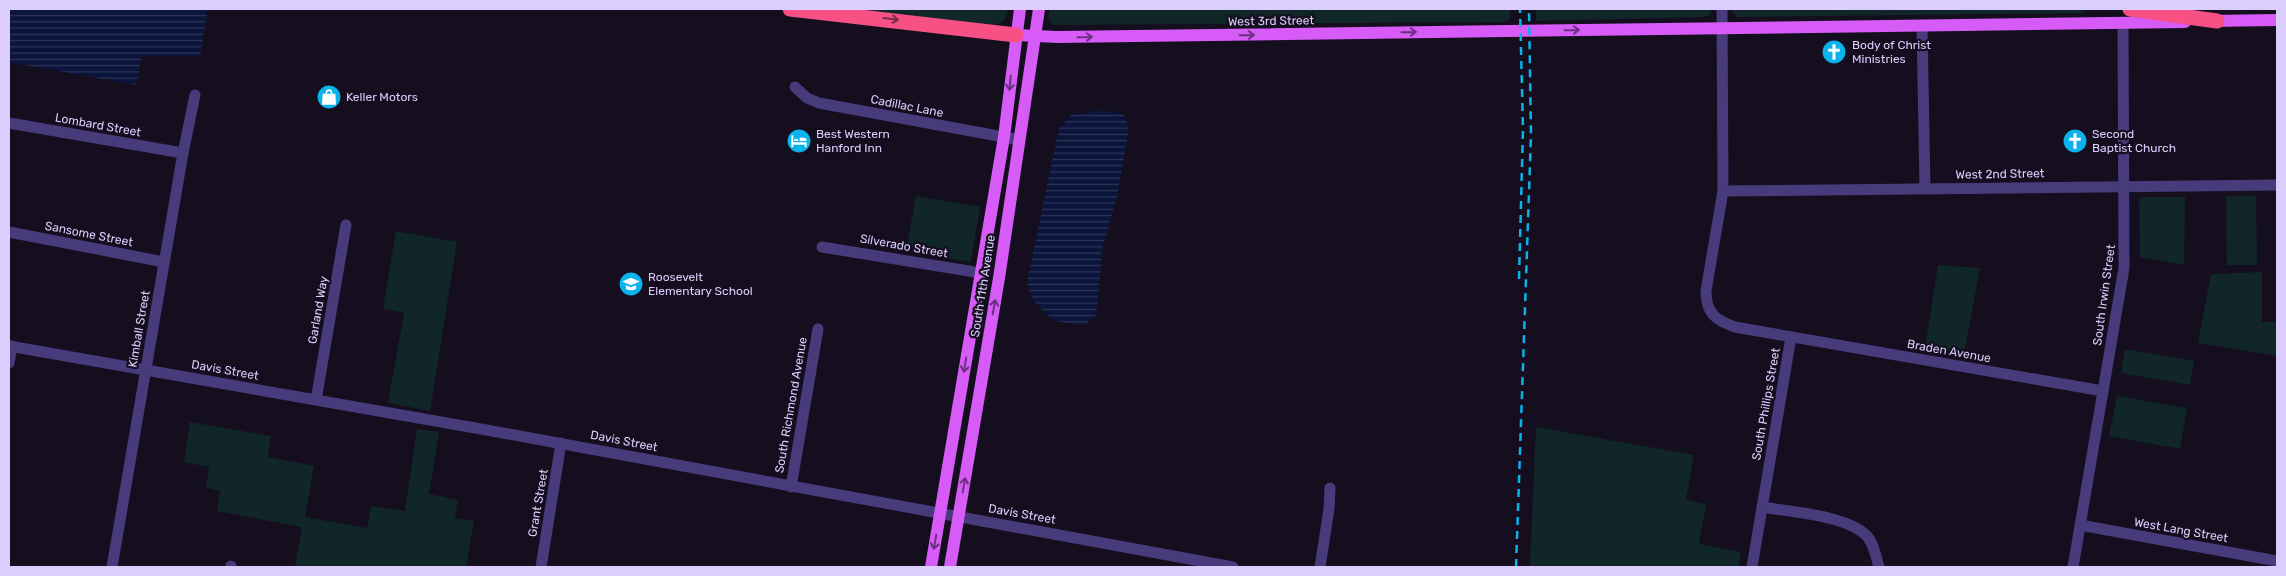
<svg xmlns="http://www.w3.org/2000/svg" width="2286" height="576" font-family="Rubik,sans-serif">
<defs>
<pattern id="water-rules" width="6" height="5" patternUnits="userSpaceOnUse" patternTransform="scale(1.25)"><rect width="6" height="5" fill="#0b153b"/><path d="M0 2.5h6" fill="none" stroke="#2e3658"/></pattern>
</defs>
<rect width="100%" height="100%" fill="#140e1f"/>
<g fill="#112629">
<path d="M829,9H1008C1007,20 1002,24 991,25Z"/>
<polygon points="1050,9 1510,9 1510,19 1504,22 1053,25 1048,18"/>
<polygon points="1536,9 1711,9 1711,14 1704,17 1536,21"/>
<polygon points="1731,9 2084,9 2084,13 1736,17"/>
<polygon points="916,196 980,207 971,262 906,251"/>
<polygon points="2256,196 2257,265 2227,265 2226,196"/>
<polygon points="2141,197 2185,197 2184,265 2140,257 2139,200"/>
<polygon points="396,231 457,242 430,411 388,403 404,313 383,309"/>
<polygon points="1938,265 1980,268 1964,355 1925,348"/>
<polygon points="2262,272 2262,322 2277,322 2277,356 2198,343 2211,274"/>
<polygon points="2125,349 2194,361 2190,385 2121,373"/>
<polygon points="2117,396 2187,408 2180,449 2109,436"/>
<polygon points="190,422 271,436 268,457 314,466 305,517 367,528 371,506 405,511 417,429 439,432 429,494 458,500 455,518 474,521 466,567 295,567 302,527 217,511 220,491 206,488 209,467 184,462"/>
<polygon points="1536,427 1694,455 1686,500 1706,504 1699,544 1741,552 1738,567 1530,566"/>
</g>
<g fill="url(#water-rules)">
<polygon points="208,9 200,56 142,56 136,85 9,62 9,10"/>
<polygon points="1103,110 1123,114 1129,128 1117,198 1103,245 1096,315 1086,324 1074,325 1053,320 1033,301 1027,283 1059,128 1071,115"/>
</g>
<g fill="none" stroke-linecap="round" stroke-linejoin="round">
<g stroke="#483b7c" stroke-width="11">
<path d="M1722,9L1723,191L1706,291C1706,313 1715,320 1735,327L2103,391"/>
<polyline points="1922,25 1925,189"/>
<polyline points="795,87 807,98 819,103 1020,140"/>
<polyline points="9,123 183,153"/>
<polyline points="1723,191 2277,185"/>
<polyline points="9,232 164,262"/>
<polyline points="822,247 981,273"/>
<polyline points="9,346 481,429 1233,567"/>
<polyline points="9,363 12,346"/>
<polyline points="316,400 346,225"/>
<polyline points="791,487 818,329"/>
<path d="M1762,507C1790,512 1845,515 1866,535C1874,543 1876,557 1879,567"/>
<polyline points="2080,525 2277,561"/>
<polyline points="112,567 183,153 195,95"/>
<polyline points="231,567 231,566"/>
<polyline points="541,567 561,443"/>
<polyline points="1320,567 1329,509 1330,488"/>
<polyline points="1752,567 1791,337"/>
<polyline points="2073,567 2124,268 2123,23"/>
</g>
<g stroke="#d65bf7" stroke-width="12">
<polyline points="2208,21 2277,20"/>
<polyline points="1016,35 1057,37 2185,22"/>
<polyline points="931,567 1004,137 1020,9"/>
<polyline points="950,567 999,278 1039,9"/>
</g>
<g stroke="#f65085" stroke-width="15">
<polyline points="790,9 1016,35"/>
<polyline points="2130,9 2217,21"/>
</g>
<g stroke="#0bb2ec" stroke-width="2.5" stroke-dasharray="8 6" stroke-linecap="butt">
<polyline points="1519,279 1523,129 1520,9"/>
<polyline points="1516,567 1531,135 1529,9"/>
</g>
</g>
<defs><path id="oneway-shaft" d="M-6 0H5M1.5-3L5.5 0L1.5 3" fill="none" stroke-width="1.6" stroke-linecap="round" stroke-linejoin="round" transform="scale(1.25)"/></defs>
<use stroke="#7a2c4d" href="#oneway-shaft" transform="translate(891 19) rotate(7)"/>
<g stroke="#6b3180">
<use href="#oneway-shaft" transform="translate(1572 30) rotate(-1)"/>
<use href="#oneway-shaft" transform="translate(1409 32) rotate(-1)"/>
<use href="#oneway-shaft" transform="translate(1247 35) rotate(-1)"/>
<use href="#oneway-shaft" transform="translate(1085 37) rotate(-1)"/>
<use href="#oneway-shaft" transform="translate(1010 83) rotate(96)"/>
<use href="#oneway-shaft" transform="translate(994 307) rotate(-80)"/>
<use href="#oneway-shaft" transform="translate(965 365) rotate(99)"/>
<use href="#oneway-shaft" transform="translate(964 485) rotate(-80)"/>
<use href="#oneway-shaft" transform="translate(935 542) rotate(100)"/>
</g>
<defs>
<symbol id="church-disc" viewBox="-11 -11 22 22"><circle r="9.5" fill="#0bb2ec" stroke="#140e1f"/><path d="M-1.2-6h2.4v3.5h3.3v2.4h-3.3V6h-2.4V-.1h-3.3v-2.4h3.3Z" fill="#fff"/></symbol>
<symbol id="shop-disc" viewBox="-11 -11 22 22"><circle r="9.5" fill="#0bb2ec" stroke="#140e1f"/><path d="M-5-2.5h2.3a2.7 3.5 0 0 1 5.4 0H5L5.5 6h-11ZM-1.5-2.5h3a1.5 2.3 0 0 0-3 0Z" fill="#fff"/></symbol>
<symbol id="hotel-disc" viewBox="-11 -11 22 22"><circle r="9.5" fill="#0bb2ec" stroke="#140e1f"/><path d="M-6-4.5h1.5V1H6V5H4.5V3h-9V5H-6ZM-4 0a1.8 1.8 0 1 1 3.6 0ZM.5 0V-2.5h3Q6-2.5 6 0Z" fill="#fff"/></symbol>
<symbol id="school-disc" viewBox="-11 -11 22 22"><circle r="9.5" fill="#0bb2ec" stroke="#140e1f"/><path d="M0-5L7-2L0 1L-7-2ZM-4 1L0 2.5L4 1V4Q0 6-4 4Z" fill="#fff"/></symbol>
</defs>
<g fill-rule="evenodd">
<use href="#church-disc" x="1820" y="38" width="28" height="28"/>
<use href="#shop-disc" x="315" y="83" width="28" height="28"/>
<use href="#hotel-disc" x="785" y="127" width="28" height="28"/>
<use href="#church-disc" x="2061" y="127" width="28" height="28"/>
<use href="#school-disc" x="617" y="270" width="28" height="28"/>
</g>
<g text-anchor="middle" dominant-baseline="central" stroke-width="4.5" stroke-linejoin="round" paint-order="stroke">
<g font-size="12" fill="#dbcefd" stroke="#140e1f">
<text transform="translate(1271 21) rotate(-1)">West 3rd Street</text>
<text transform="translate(907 106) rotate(11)">Cadillac Lane</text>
<text transform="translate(98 125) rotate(10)">Lombard Street</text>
<text transform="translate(2000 174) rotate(-1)">West 2nd Street</text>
<text transform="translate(89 234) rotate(11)">Sansome Street</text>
<text transform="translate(904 246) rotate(10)">Silverado Street</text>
<text transform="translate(983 286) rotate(-81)">South 11th Avenue</text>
<text transform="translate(2104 295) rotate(-82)">South Irwin Street</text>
<text transform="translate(318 310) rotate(-80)">Garland Way</text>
<text transform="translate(139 329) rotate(-80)">Kimball Street</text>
<text transform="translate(1949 351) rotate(10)">Braden Avenue</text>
<text transform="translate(225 370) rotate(10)">Davis Street</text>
<text transform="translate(1766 404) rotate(-80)">South Phillips Street</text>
<text transform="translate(791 405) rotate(-80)">South Richmond Avenue</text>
<text transform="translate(624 441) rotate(11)">Davis Street</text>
<text transform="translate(538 503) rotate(-80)">Grant Street</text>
<text transform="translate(1022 514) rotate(10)">Davis Street</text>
<text transform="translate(2181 530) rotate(10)">West Lang Street</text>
</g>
<g font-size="12" fill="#dbcefd" stroke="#140e1f" text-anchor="start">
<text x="1852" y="45">Body of Christ<tspan x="1852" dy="14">Ministries</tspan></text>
<text x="346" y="97">Keller Motors</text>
<text x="816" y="134">Best Western<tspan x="816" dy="14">Hanford Inn</tspan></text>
<text x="2092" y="134">Second<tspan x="2092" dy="14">Baptist Church</tspan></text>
<text x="648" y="277">Roosevelt<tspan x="648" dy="14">Elementary School</tspan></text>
</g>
</g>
<rect width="2286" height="576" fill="none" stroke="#dbcefd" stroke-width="20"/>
</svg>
